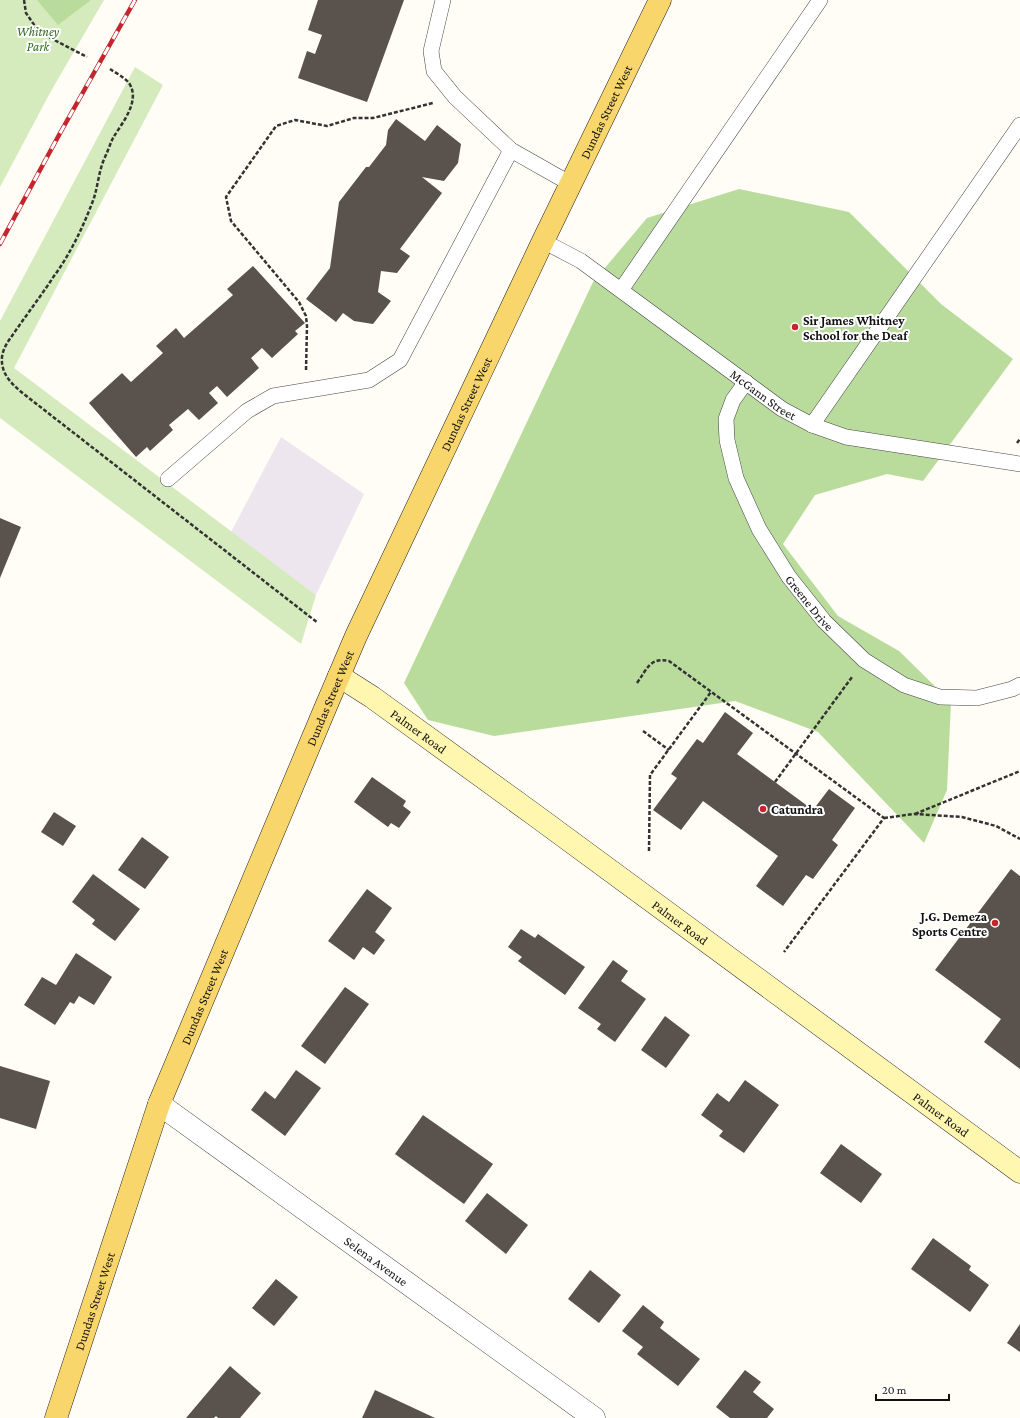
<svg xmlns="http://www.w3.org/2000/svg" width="1020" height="1418" font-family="'Crimson Pro',serif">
<rect width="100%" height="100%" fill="#fffdf5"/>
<polygon fill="#eee6ef" points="281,437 364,494 316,595 231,532"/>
<g fill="#d5ebbd">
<polygon points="0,0 104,0 51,91 0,187"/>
<polygon points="135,67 163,85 14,368 316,595 301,644 0,418 0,321"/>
</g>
<g fill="#b9dc9c">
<polygon points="37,0 91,0 58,25"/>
<polygon points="739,189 849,212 941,304 1013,359 923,481 887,474 815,495 783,544 838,616 899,651 951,702 947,790 924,843 818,732 735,701 494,736 428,720 404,683 593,282 647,218"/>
</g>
<g fill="#5a524d">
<polygon points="318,0 404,0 367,102 298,78 307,51 315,54 322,35 308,30"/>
<polygon points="396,119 425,141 437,125 461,144 458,163 444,181 422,177 442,193 400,249 410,256 397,273 381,271 378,292 391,301 373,324 354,321 343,313 336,322 306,299 330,268 339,202 366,167 369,167 386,145 388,130"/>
<polygon points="253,266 305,323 295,331 298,334 272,358 262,348 251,358 259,368 227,397 217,386 209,393 218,403 199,420 188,409 169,425 173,430 150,451 147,447 136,457 89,403 122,373 131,382 163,353 156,346 176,328 184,338 233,295 227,289"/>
<polygon points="0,518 21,527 0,578"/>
<polygon points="725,712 753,733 737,754 813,810 829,789 855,808 832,840 838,845 813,879 806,875 783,906 756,886 778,856 703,801 681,830 653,810 677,778 671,774 697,739 703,743"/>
<polygon points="372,777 406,801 403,806 411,812 399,828 391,823 388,827 354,802"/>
<polygon points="54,812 76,826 63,846 41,832"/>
<polygon points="142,837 169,857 145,889 118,870"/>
<polygon points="1011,869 1020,876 1020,1069 984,1042 1001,1019 935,970"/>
<polygon points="93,874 140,909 115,941 92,924 95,920 72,902"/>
<polygon points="367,889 392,908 375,932 385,940 374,955 363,947 354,960 328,941"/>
<polygon points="521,929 535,938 538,934 585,967 565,995 518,961 522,957 508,947"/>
<polygon points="76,953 112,977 94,1005 79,996 74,1004 70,1002 55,1025 24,1005 42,977 56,985"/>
<polygon points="613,960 628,971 621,981 646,999 615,1042 597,1029 601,1024 578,1008"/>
<polygon points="345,987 369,1004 325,1064 301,1046"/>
<polygon points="665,1016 690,1035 666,1068 641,1050"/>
<polygon points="0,1066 50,1081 36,1129 0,1118"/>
<polygon points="296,1070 321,1088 285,1136 251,1110 265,1091 275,1099"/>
<polygon points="745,1080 779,1105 744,1153 719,1136 723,1131 701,1115 717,1093 729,1102"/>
<polygon points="423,1115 493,1164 464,1204 395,1154"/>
<polygon points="841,1144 882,1174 861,1203 820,1173"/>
<polygon points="487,1193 528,1225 506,1254 465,1221"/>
<polygon points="933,1238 971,1266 969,1270 989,1285 970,1312 911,1269"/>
<polygon points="590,1270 621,1295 599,1323 568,1299"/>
<polygon points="276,1279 298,1297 274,1326 252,1308"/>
<polygon points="643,1305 664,1322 660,1328 700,1359 678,1386 637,1354 643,1347 622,1331"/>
<polygon points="1020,1324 1020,1352 1007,1343"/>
<polygon points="230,1366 261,1393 240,1418 218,1418 216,1416 214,1418 186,1418"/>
<polygon points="745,1370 761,1382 753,1392 774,1409 767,1418 730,1418 716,1407"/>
<polygon points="375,1390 435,1418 362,1418"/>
</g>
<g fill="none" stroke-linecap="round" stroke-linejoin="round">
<defs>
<g id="lane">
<polyline points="443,0 431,51 434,71 455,97 511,150"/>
<path id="s1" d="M543,241L581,261L782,409L812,425L846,437L1020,464"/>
<polyline points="621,290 820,0"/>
<path id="s2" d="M746,382L733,400L726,419L727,440L736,478L759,529L789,577L824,621L864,660L904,685L940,697L977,698L1012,689L1020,685"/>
<polyline points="812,425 1020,125"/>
<polyline points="168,479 247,411 273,396 369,380 400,360 511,150 571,184"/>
</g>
<g id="street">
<path id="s3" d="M159,1104L594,1418"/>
</g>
<g id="secondary">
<path id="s4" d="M339,676L372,697L536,816L1020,1172"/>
</g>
<g id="primary">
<path id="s5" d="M56,1418L159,1104L324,711L356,636L543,241L660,0"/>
</g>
</defs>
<use href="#lane" stroke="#444" stroke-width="16"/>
<use href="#street" stroke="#444" stroke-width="23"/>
<use href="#secondary" stroke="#333" stroke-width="23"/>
<use href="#primary" stroke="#222" stroke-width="23"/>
<g stroke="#333" stroke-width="2.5" stroke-dasharray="4 2" stroke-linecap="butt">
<polyline points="24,0 26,13 39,32 87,57"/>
<path d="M110,69C116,73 124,77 129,83C141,101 122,123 113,138C110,144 108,151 105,157C99,170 98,185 94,198C84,225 71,253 54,276C41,296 27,314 14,333C9,340 3,348 2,357C0,378 19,390 34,402L318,623"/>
<polyline points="306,370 307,326 306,316 299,302 231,221 226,197 276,126 295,120 327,126 354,118 373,118 433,103"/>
<polyline points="1017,443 1020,439"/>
<path d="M637,683C647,669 650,657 669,661L884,818L784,952"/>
<polyline points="643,731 669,750"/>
<polyline points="775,782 852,677"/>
<polyline points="915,814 1020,771"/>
<polyline points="884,818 914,814 962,817 996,826 1020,839"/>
<polyline points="649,851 650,775 711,692"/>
</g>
<use href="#lane" stroke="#fff" stroke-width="15"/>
<use href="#street" stroke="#fff" stroke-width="22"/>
<use href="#secondary" stroke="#fff6b0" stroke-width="22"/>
<use href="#primary" stroke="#f9d66b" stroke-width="22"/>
<defs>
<polyline id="rail" points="0,244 59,135 135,0"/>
</defs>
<use href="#rail" stroke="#c4262e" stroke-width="4.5"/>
<use href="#rail" stroke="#fff" stroke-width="3" stroke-dasharray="9" stroke-linecap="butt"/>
</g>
<g fill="#c4262e" stroke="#fff" stroke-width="1.5">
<circle cx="795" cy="327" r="4"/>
<circle cx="763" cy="809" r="4"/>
<circle cx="995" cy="923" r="4"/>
</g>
<g text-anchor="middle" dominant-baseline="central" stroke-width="4" stroke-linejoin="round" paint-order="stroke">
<g font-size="13" font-style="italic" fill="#2f6b1f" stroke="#fff">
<text x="38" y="31">Whitney<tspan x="38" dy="15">Park</tspan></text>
</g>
<g font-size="13" fill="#111" stroke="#fff">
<text stroke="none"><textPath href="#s5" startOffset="1419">Dundas Street West</textPath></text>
<text stroke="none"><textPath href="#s1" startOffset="269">McGann Street</textPath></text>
<text stroke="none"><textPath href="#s5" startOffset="1095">Dundas Street West</textPath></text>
<text stroke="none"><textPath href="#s2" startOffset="248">Greene Drive</textPath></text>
<text stroke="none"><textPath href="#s5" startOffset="771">Dundas Street West</textPath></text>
<text stroke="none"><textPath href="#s4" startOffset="97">Palmer Road</textPath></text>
<text stroke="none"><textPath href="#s4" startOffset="421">Palmer Road</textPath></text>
<text stroke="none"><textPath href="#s5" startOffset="447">Dundas Street West</textPath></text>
<text stroke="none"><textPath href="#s4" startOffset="745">Palmer Road</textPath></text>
<text stroke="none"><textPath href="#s3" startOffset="268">Selena Avenue</textPath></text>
<text stroke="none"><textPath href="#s5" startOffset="123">Dundas Street West</textPath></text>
</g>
<g font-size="13" font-weight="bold" fill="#111" stroke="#fff" text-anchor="start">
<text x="803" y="320">Sir James Whitney<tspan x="803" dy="15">School for the Deaf</tspan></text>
<text x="771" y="809">Catundra</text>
<text x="987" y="916" text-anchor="end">J.G. Demeza<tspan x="987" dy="15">Sports Centre</tspan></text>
</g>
</g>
<path d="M876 1394v6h73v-6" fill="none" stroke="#111111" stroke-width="2"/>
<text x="882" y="1394" font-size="12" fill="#111111" stroke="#ffffff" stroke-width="3" paint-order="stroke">20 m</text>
</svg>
